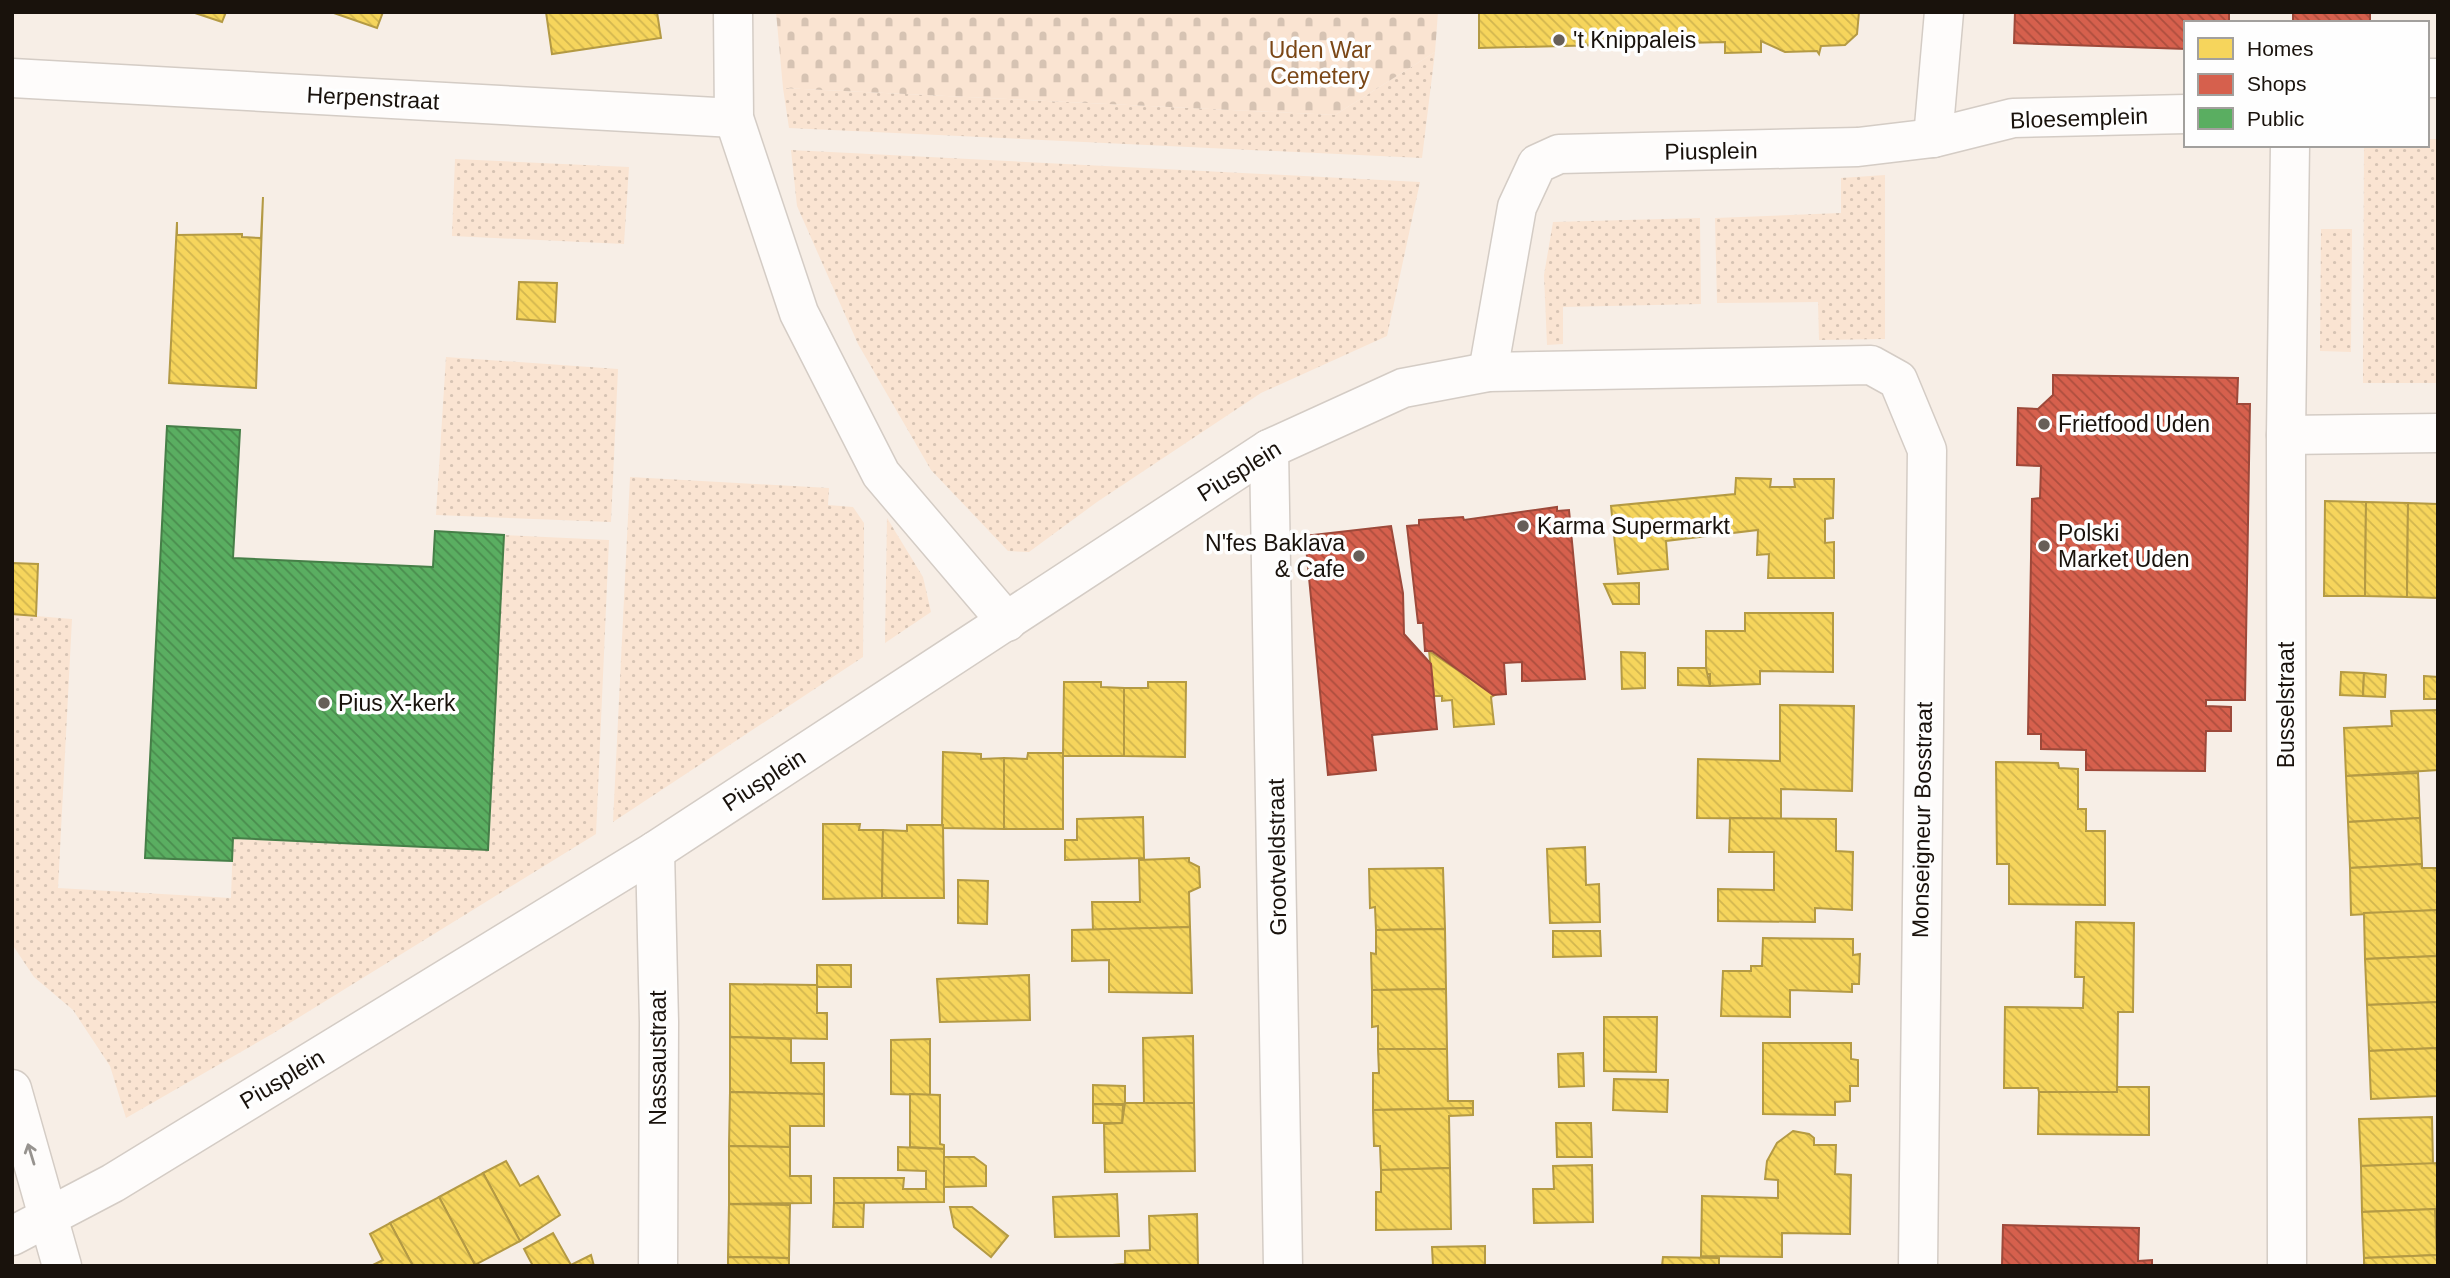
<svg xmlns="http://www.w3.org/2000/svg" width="2450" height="1278" font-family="Helvetica,sans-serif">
<defs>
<pattern id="grass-dots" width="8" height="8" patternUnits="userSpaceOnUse" patternTransform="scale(1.75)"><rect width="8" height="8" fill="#fae4d2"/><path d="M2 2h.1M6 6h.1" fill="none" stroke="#d6c3b3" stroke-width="1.8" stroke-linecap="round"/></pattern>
<pattern id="cemetery-stones" width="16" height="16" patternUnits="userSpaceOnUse" patternTransform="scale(1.75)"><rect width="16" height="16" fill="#fae4d2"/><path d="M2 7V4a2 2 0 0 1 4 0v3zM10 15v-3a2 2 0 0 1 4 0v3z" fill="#d6c3b3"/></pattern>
<pattern id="homes-back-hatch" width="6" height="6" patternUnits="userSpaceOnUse" patternTransform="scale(1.75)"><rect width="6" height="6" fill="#f6d55c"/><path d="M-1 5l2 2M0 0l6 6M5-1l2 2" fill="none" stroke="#d2b64f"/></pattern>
<pattern id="shops-back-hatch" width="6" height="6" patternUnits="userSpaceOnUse" patternTransform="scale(1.75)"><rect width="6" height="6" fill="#d6604d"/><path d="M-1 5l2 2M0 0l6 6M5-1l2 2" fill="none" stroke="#ad4e3e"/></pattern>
<pattern id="public-back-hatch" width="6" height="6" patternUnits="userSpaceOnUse" patternTransform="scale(1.75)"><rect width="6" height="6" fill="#5aae61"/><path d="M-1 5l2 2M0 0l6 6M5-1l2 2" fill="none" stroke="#4a8c4e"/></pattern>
</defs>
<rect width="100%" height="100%" fill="#f7eee6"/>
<g fill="url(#grass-dots)">
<polygon points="1435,52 1422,158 789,128 783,88 1335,115"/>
<polygon points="2427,139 2438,139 2438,383 2363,383 2364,145 2427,145"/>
<polygon points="791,150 1420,182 1387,336 1261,393 1097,502 1029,552 1008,551 931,470 858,344 797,206"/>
<polygon points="455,159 629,167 624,244 452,236"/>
<polygon points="1885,175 1885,339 1819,340 1818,302 1717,303 1715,218 1841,213 1841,178"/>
<polygon points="1700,218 1701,304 1563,307 1563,344 1547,345 1544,275 1553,222"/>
<polygon points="2321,229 2352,229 2351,352 2320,351"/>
<polygon points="446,357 618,369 611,522 436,515"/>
<polygon points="630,477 829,488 828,505 853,507 864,523 863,657 613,822"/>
<polygon points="887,518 923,577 931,612 885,643"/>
<polygon points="504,535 609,540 596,834 272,1034 126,1118 110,1066 73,1010 34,977 12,944 12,614 72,619 58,888 231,898 233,838 488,850"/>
</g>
<polygon fill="url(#cemetery-stones)" points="776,12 1438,12 1435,52 1335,115 783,88"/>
<g fill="url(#homes-back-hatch)" stroke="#b49a44" stroke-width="2">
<polygon points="192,12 226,12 222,22"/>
<polygon points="331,12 383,12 377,28"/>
<polygon points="546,12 657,12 661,38 552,54"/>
<polygon points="1479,12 1859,12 1857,34 1845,45 1821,46 1819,54 1817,51 1785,52 1761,41 1761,52 1725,53 1725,42 1479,48"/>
<polygon points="263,197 256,388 169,383 177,222 177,235 242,234 242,237 261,238"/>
<polygon points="519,282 557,283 555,322 517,319"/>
<polygon points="1736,478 1771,479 1770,487 1795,487 1794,479 1834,479 1833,518 1825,519 1825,543 1834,542 1834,578 1768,578 1769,554 1757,555 1758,530 1666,541 1668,569 1618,574 1611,506 1735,494"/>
<polygon points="2325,501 2366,502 2365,596 2324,596"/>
<polygon points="2366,502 2408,503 2407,597 2365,596"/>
<polygon points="2408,503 2438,504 2438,598 2407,597"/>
<polygon points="12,563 38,564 36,616 12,614"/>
<polygon points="1639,583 1639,604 1613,604 1604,584"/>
<polygon points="1745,613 1833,613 1833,672 1760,671 1760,684 1710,686 1710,674 1706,674 1706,631 1745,631"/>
<polygon points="1429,651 1495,695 1491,697 1494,724 1454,727 1452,700 1442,701 1442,696 1434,696"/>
<polygon points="1621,652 1645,653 1645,688 1622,689"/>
<polygon points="1678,668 1706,668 1710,686 1678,685"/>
<polygon points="2341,672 2364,673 2363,696 2340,695"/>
<polygon points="2364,673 2386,675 2385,697 2363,696"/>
<polygon points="2424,676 2438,677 2438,699 2424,699"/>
<polygon points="1064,682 1101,682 1101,687 1124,688 1124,756 1063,756"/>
<polygon points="1148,682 1186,682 1185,757 1124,756 1124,688 1148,688"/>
<polygon points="1780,705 1854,706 1852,791 1781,789 1781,819 1697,818 1698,759 1780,761"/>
<polygon points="2438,710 2438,770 2346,776 2344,728 2392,726 2391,711"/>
<polygon points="943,752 981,754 981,759 1004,758 1004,829 942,828"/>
<polygon points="1028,753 1063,753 1063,829 1004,829 1004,758 1027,759"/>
<polygon points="1996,762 2058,763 2059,768 2078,769 2078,809 2086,809 2086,831 2105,831 2105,905 2009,904 2009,864 1997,864"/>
<polygon points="2418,773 2420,818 2348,822 2346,776"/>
<polygon points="1143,817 1144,858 1065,860 1065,840 1077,840 1077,819"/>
<polygon points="1730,818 1836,819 1836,851 1853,852 1852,910 1815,908 1815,922 1718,921 1718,889 1774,890 1774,852 1729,852"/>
<polygon points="2420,818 2422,864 2350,868 2348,822"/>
<polygon points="823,824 860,824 859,830 883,830 882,898 823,899"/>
<polygon points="907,825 943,825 944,898 882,898 883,830 907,831"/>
<polygon points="1585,847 1586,885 1599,884 1600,922 1550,923 1547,849"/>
<polygon points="1189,858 1189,862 1199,867 1200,887 1189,892 1190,927 1093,930 1092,902 1140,902 1139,860"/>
<polygon points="2422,864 2422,868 2438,868 2438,910 2351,915 2350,868"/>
<polygon points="1443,868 1445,929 1376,930 1375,907 1370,908 1369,869"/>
<polygon points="958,880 988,881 987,924 958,923"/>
<polygon points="2438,910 2438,956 2365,959 2364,913"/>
<polygon points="2076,922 2134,923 2133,1012 2118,1012 2117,1092 2039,1092 2038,1088 2004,1088 2005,1007 2083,1008 2084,977 2075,977"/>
<polygon points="1190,927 1192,993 1109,992 1109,960 1072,961 1072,930"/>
<polygon points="1445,929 1446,989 1372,990 1371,953 1376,954 1376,930"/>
<polygon points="1553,931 1600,931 1601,956 1553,957"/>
<polygon points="1763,938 1853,939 1853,955 1860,954 1859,984 1852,984 1852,992 1790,990 1790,1017 1721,1016 1723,971 1751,971 1751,966 1762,966"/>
<polygon points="2438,956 2438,1002 2367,1005 2365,959"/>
<rect x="817" y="965" width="34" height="22"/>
<polygon points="1029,975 1030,1020 940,1022 937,979"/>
<polygon points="730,984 817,985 817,1013 827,1013 827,1039 730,1037"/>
<polygon points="1446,989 1447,1049 1378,1049 1378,1026 1372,1027 1372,990"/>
<polygon points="2438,1002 2438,1048 2369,1051 2367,1005"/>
<polygon points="1604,1017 1657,1017 1656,1072 1604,1071"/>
<polygon points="1193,1036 1194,1103 1144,1104 1143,1038"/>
<polygon points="730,1037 791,1039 791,1063 824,1063 824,1094 730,1092"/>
<polygon points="930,1039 930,1095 891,1094 891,1040"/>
<polygon points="1763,1043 1851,1043 1851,1059 1858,1060 1858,1086 1850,1086 1850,1101 1835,1102 1835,1115 1763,1114"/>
<polygon points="2438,1048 2438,1096 2371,1099 2369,1051"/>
<polygon points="1378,1049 1447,1049 1448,1101 1473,1101 1473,1108 1373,1110 1373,1073 1379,1073"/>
<polygon points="1583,1053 1584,1086 1559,1087 1558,1054"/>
<polygon points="1614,1079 1668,1080 1667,1112 1613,1110"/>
<polygon points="1093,1085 1125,1086 1125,1104 1093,1104"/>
<polygon points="2117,1087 2149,1087 2149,1135 2038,1134 2039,1092 2117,1092"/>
<polygon points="730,1092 824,1094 824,1126 790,1126 790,1147 729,1146"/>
<polygon points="910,1094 940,1095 940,1144 944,1145 944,1149 910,1147"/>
<polygon points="1125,1103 1194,1103 1195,1171 1105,1172 1104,1124 1122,1123"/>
<polygon points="1093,1104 1123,1105 1122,1123 1093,1123"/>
<polygon points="1473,1108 1473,1115 1449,1116 1450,1168 1381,1170 1380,1146 1374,1146 1373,1110"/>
<polygon points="2432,1117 2433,1164 2361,1166 2359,1119"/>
<polygon points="1556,1123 1591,1123 1592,1157 1557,1157"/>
<polygon points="1793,1131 1809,1134 1814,1138 1814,1145 1836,1145 1835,1174 1851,1175 1850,1234 1782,1233 1782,1257 1701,1256 1702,1196 1778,1198 1778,1180 1765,1179 1767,1161 1777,1143"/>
<polygon points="729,1146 790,1147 790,1176 811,1176 811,1203 729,1204"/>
<polygon points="898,1147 944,1149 944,1202 834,1203 834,1178 904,1178 903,1189 926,1189 926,1171 898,1170"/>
<polygon points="944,1157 974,1157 986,1166 986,1186 944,1187"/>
<polygon points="506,1161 520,1186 538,1176 560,1215 520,1241 483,1173"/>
<polygon points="2438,1163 2438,1209 2362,1212 2361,1166"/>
<polygon points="1592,1165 1593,1222 1534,1223 1533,1189 1554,1189 1553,1166"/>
<polygon points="1450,1168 1451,1229 1376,1230 1376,1192 1381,1192 1381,1170"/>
<polygon points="483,1173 520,1241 475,1265 439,1197"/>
<polygon points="1117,1194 1119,1236 1055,1237 1053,1197"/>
<polygon points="439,1197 475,1265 473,1266 413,1266 390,1223"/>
<polygon points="834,1203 864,1203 863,1227 833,1227"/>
<polygon points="729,1204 790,1205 789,1258 728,1257"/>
<polygon points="950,1207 972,1207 1008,1236 991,1257 954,1227"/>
<polygon points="2435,1209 2437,1255 2364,1258 2362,1212"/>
<polygon points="1197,1214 1198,1266 1100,1266 1125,1264 1125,1251 1150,1250 1149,1216"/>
<polygon points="390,1223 398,1238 413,1266 371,1266 383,1260 370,1234"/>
<polygon points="553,1233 571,1265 591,1255 594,1266 533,1266 524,1249"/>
<polygon points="1485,1246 1485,1266 1433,1266 1432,1247"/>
<polygon points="2437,1255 2437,1266 2364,1266 2364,1258"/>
<polygon points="728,1257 789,1258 789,1266 728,1266"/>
<polygon points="1663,1257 1719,1258 1719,1266 1662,1266"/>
</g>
<g fill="url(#shops-back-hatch)" stroke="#9d493a" stroke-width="2">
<polygon points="2015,12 2229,12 2229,23 2186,23 2186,49 2014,43"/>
<rect x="2293" y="12" width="77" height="11"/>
<polygon points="2053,375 2238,378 2237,404 2250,404 2245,700 2206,700 2206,706 2231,707 2231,731 2206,731 2205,771 2086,770 2086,750 2041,749 2041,734 2028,734 2032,499 2040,498 2041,466 2017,465 2018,408 2038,409 2053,395"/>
<polygon points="1557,507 1557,511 1569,510 1585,679 1522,681 1522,662 1504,663 1506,694 1493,695 1432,651 1425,651 1423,623 1418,623 1407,526 1419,525 1419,520 1463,517 1464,520"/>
<polygon points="1391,526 1403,593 1404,634 1431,664 1437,729 1372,735 1376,770 1328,775 1305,536"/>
<polygon points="2003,1225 2139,1228 2138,1261 2152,1260 2152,1266 2002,1266"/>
</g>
<polygon fill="url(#public-back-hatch)" stroke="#467f48" stroke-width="2" points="167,426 240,430 233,558 433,567 435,531 504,535 488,850 233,838 232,861 145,858"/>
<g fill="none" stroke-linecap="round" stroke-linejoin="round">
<defs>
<g id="minor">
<polyline points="733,12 734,118 799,313 881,474 1007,622"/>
<polyline points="12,78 734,118"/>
<polyline points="2427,78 2438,78"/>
<polyline points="1933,138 1944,12"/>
<polyline points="1488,372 1517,207 1537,164 1559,154 1858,147 1933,138 2013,118 2186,114"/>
<polyline points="2286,435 2438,433"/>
<polyline points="1269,449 1283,1266"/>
<polyline points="655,851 659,1022 658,1266"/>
<polyline points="12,1089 62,1266"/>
<polyline points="12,1236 113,1183 655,851 1269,449 1403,388 1488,372 1871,365 1898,380 1927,450 1918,1266"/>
<polyline points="2287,1266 2286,435 2290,145"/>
</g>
</defs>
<use href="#minor" stroke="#d4ccc5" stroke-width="41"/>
<use href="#minor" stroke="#fefcfb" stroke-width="38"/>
</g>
<defs><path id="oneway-shaft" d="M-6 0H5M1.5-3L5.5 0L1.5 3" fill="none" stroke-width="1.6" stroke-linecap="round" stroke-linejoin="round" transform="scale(1.75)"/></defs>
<use stroke="#97938f" href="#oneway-shaft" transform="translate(31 1154) rotate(-107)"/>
<g fill="#675f58" stroke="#fefefe" stroke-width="2.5">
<circle cx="1559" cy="40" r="7"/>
<circle cx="2044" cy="424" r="7"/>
<circle cx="1523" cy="526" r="7"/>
<circle cx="2044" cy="546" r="7"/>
<circle cx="1359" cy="556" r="7"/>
<circle cx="324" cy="703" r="7"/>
</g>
<g text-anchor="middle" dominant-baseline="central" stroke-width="7" stroke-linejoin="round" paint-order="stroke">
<g font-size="23" fill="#19120c" stroke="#fefefe" text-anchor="start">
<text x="1573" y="40">'t Knippaleis</text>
<text x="2058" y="424">Frietfood Uden</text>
<text x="1537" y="526">Karma Supermarkt</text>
<text x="2058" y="533">Polski<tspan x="2058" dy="26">Market Uden</tspan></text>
<text x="1345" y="543" text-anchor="end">N'fes Baklava<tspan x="1345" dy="26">&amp; Cafe</tspan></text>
<text x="338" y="703">Pius X-kerk</text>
</g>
<g font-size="23" fill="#7b4716" stroke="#fefefe">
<text x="1320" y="50">Uden War<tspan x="1320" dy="26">Cemetery</tspan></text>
</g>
<g font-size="23" fill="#19120c" stroke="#fefefe">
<text transform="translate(373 98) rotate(3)">Herpenstraat</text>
<text transform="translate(2079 118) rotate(-2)">Bloesemplein</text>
<text transform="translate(1711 151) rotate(-1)">Piusplein</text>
<text transform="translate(1239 471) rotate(-32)">Piusplein</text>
<text transform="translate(2286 705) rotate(-90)">Busselstraat</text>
<text transform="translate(764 780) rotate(-33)">Piusplein</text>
<text transform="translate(1922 820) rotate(-89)">Monseigneur Bosstraat</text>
<text transform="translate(1277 857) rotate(-91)">Grootveldstraat</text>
<text transform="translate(658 1058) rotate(-90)">Nassaustraat</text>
<text transform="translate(282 1079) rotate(-31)">Piusplein</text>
</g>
</g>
<rect width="2450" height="1278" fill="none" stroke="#19120c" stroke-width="28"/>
<rect x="2184" y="21" width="245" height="126" fill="#fefefe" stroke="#a2a09d" stroke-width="2"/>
<rect x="2198" y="38" width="35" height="21" fill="#f6d55c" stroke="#a2a09d" stroke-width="2"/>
<text x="2247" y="56" font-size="21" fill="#19120c">Homes</text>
<rect x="2198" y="74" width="35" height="21" fill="#d6604d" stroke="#a2a09d" stroke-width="2"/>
<text x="2247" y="91" font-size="21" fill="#19120c">Shops</text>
<rect x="2198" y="108" width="35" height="21" fill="#5aae61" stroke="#a2a09d" stroke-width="2"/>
<text x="2247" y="126" font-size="21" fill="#19120c">Public</text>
</svg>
